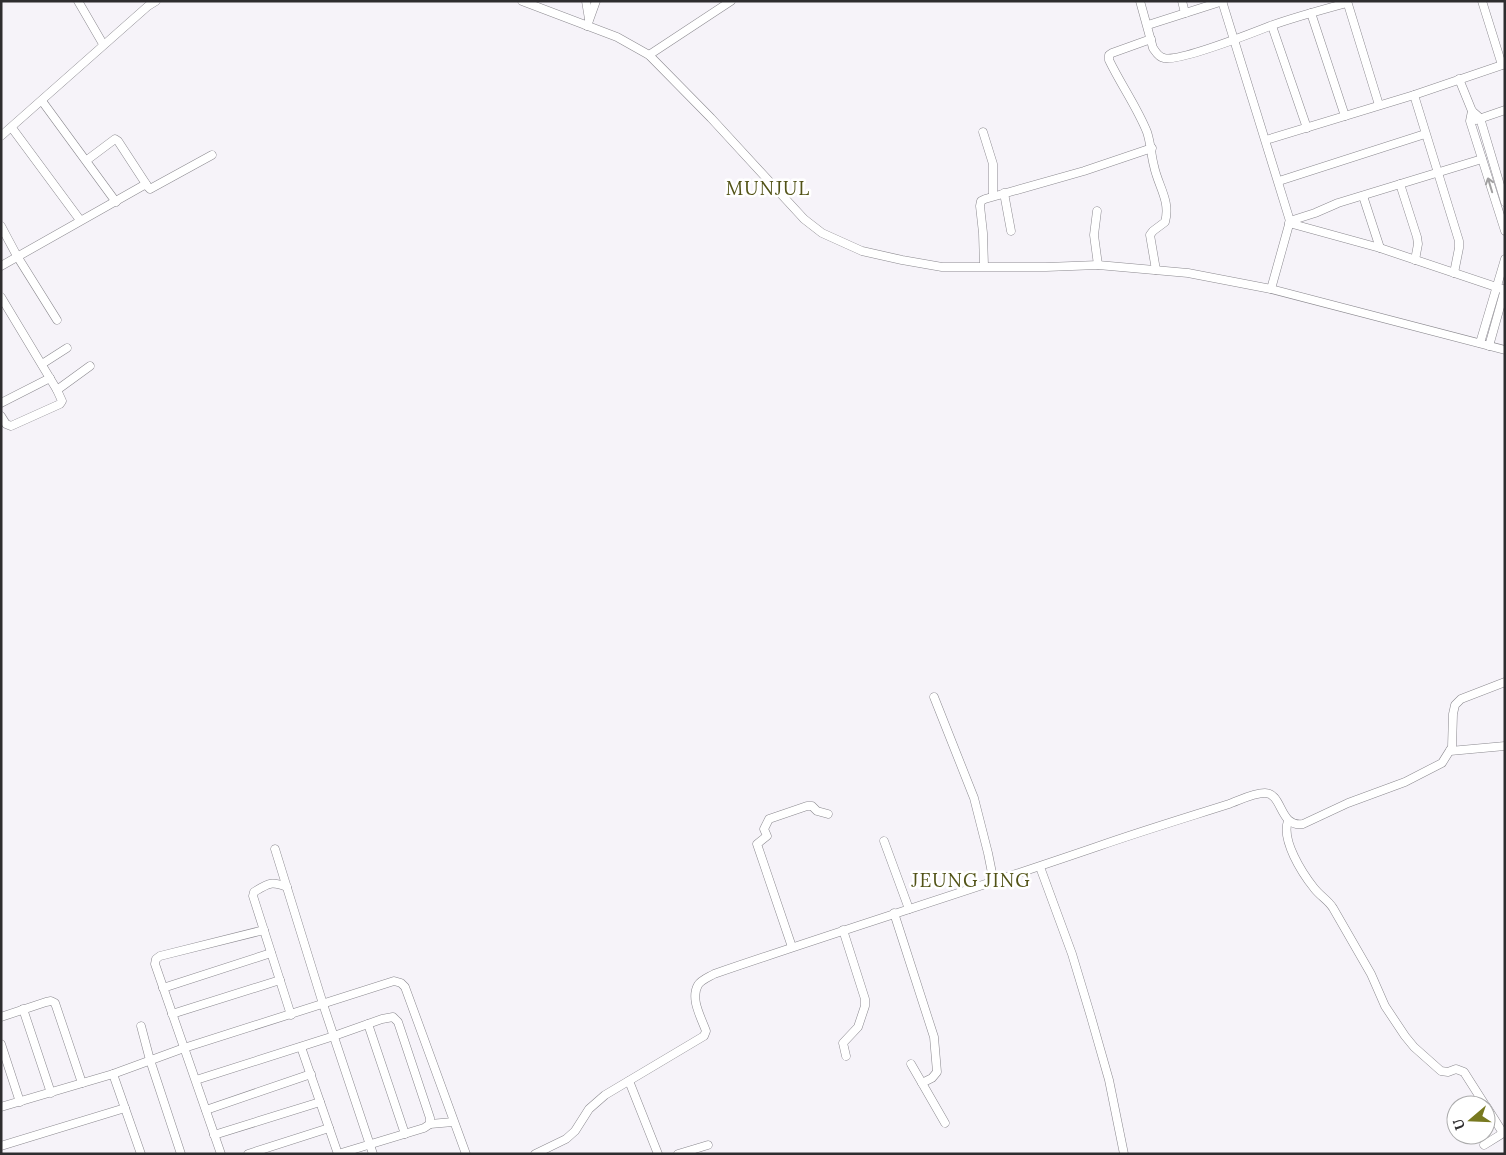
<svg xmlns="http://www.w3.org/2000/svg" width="1506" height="1155" font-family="Lora,serif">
<rect width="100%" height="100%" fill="#f6f3f9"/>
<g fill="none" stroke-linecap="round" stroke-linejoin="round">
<defs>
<g id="minor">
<polyline points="78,1 103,44"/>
<polyline points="522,1 617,37 649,55 711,118 804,219 822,233 862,251 902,260 942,267 1046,267 1098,265 1188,273 1271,289 1505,350"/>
<polyline points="586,1 589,19"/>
<path d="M1140,1L1153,48C1156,52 1158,57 1164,58C1179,62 1252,33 1270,26C1295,17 1321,10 1347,3"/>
<polyline points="1182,1 1185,13"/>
<polyline points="1222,1 1290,221 1271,289"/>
<polyline points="1347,1 1379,105"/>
<polyline points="1482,1 1502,65"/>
<polyline points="1311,13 1345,116"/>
<polyline points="1148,25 1223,1"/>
<polyline points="587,26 596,1"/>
<polyline points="1272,26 1307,128"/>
<path d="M1151,39L1112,53L1109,55V60C1121,85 1137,107 1147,132C1151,144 1151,155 1154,166C1158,186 1171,201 1165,222L1153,231L1150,235L1156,270"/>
<polyline points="649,55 731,1"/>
<polyline points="1459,79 1472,111 1480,118 1505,202"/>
<polyline points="1414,95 1459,241 1459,248 1454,273"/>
<polyline points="42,101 116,202"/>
<polyline points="1472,111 1470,121 1505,231"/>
<polyline points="1476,120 1505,110"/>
<polyline points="12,128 80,220"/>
<polyline points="983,132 993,164 993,196"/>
<polyline points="1,136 148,6 156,1"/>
<polyline points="1266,140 1414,95 1505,64"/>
<polyline points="87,160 115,139 118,141 148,187 150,189 212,155"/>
<polyline points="1279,181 1425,134"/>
<polyline points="1400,184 1417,237 1418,244 1415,260"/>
<polyline points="1004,193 1011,231"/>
<polyline points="1363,196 1380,248"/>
<polyline points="1097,211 1094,235 1098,265"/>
<polyline points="1290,221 1315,213 1338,203 1482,159"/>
<polyline points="1289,223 1380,248 1505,290"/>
<polyline points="1,226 17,256 57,320"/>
<polyline points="1,266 146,184"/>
<polyline points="984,266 983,233 980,206 981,201 985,199 1084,171 1152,148"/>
<polyline points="1,297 57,390 62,401 60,404 11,426 6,424 1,416"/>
<polyline points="1480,343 1505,259"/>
<polyline points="1489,346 1505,289"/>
<polyline points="42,364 67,348"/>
<polyline points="57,390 90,366"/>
<polyline points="1,403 50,378"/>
<polyline points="934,697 974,798 988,853 994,883"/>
<polyline points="1450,751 1505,746"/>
<path d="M1288,821C1281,840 1302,873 1314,888C1320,896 1328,900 1333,908L1371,974L1385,1006L1405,1036L1414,1047L1441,1071L1448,1072L1456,1069L1464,1072L1485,1105"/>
<polyline points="884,841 909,909"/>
<polyline points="275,849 323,1004 373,1154"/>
<polyline points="1040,867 1072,954 1091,1017 1109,1080 1124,1154"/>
<path d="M287,887C271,881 269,883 254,892L253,896L291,1015"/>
<polyline points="894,913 934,1037 937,1072 932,1078 922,1083 945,1123"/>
<polyline points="843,930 865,999 865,1006 858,1027 843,1043 846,1056"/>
<polyline points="792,947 757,844 767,836 764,829 769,819 807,806 812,806 817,811 828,814"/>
<polyline points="163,988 271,953"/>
<polyline points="23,1009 51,1093"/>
<polyline points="172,1014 280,980"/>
<polyline points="1,1017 46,1002 51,1001 55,1003 82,1083"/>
<polyline points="368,1024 405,1134"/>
<polyline points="141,1026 150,1060 181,1154"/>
<polyline points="1,1044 20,1102"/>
<polyline points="301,1047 338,1154"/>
<polyline points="911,1064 922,1083"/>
<polyline points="113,1074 141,1154"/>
<polyline points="196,1080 334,1036 382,1019 393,1017 398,1022 430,1118 430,1124 424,1128 338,1154"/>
<polyline points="629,1081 658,1154"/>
<polyline points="1486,1106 1503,1133"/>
<polyline points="1,1107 113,1074 184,1048 394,981 401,983 405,987 466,1154"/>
<polyline points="206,1110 311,1074"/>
<polyline points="430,1124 453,1122"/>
<polyline points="214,1135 320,1102"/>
<polyline points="1484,1145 1505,1132"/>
<polyline points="1,1146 125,1108"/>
<polyline points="221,1154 155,964 156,959 160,956 264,930"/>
<polyline points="248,1154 329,1128"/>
<path d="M535,1154L566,1139L575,1131L589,1109L605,1095L704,1036L706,1031C701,1017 690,999 698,985C701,980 709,977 714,974C842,930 971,890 1099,846C1142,831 1185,818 1229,804C1240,800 1253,793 1265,793C1283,793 1279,828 1303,824L1348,803L1405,782L1442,763L1452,747L1453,714L1455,705L1461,699L1505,682"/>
<polyline points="678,1154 708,1145"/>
</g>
</defs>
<use href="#minor" stroke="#8b898f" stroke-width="9"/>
<use href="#minor" stroke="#fff" stroke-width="8"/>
</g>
<defs><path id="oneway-shaft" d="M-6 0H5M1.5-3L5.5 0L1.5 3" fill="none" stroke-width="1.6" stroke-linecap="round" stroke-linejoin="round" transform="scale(1.25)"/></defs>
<use stroke="#a1a0a1" href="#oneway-shaft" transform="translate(1490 185) rotate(-107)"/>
<g text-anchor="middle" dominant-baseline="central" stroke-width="5" stroke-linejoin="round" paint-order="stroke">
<g font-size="19" letter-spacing="1" fill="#525317" stroke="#fff">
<text x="768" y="188">MUNJUL</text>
<text x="971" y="880">JEUNG JING</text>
</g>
</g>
<rect width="1506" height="1155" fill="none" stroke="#2e2d2f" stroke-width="5"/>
<g transform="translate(1471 1120) rotate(251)"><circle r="24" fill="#ffffff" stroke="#ababac"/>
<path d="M0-4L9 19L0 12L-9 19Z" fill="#787920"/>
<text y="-8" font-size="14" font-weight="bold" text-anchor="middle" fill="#2e2d2f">U</text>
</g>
</svg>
